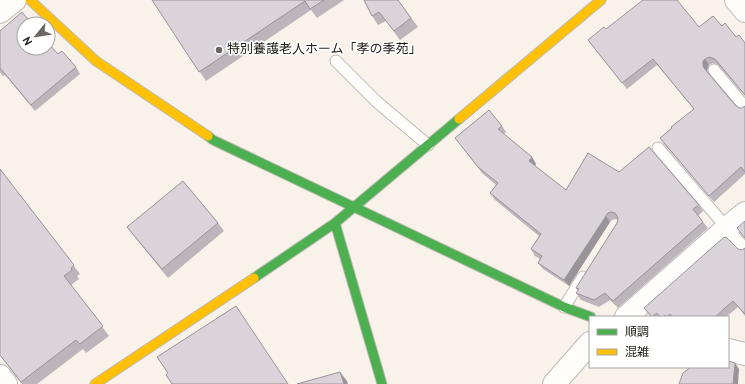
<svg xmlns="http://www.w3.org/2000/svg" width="745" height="384" font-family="Overpass,'Noto Sans JP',sans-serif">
<rect width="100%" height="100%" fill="#f9f2ea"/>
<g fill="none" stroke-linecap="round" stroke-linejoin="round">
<defs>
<g id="lane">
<polyline points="336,61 377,102 428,145"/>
<polyline points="714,70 745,107"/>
<polyline points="658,148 745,249"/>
<polyline points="564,307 583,277"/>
</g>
<g id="street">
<polyline points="736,0 745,11"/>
<polyline points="0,12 15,0"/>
<polyline points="626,317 727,228 745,213"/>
<polyline points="728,350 745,354"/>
<polyline points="0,376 6,384"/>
<polyline points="554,384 590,343"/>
</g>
<g id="fast">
<polyline points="208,136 213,140 564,307 591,317"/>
<polyline points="335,223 382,384"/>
<polyline points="254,278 335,223 459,119"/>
</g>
<g id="slow">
<polyline points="30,0 96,61 208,136"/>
<polyline points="459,119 601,0"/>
<polyline points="95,384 254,278"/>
</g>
</defs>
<use href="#lane" stroke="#bfbab4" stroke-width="13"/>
<use href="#street" stroke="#bfbab4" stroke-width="24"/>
<use href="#fast" stroke="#bfbab4" stroke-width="11"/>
<use href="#slow" stroke="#bfbab4" stroke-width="11"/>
<use href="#lane" stroke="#fefdfc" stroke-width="11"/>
<use href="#street" stroke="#fefdfc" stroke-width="22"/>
<use href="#fast" stroke="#4caf50" stroke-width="9"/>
<use href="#slow" stroke="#ffc107" stroke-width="9"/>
</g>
<g fill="#bcb5bb">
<polygon points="152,0 344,0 317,18 311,10 206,81"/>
<polygon points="364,0 403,7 418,27 400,40 386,21 378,25 372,16"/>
<polygon points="722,26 736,37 745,43 745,96 719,66 717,64 713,63 709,65 708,67 707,71 708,73 735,105 739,108 742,108 745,106 745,174 714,202 664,144 660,138 694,109 657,65 627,89 588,40 606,29 699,27"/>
<polygon points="0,31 58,54 76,67 80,74 35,111 5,75 3,76 0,72"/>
<polygon points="502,126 506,132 504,134 532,157 536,164 535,166 566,190 619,172 699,205 703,211 698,216 708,228 618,308 610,300 599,307 581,300 576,293 578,291 576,288 617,223 618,220 616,219 612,220 610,222 569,286 543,269 538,263 540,259 535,256 531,249 539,236 495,200 490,193 496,185 482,173 455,138"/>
<polygon points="0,169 80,274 77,276 79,279 71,285 109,336 86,353 83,349 37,384 22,384 0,355"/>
<polygon points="218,223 224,231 168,278 133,235 127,227"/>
<polygon points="745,248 745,316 738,307 726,317 651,317 644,308 738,249 742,250"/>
</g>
<g fill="#999499">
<polygon points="705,59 709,65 708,67 707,71 709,74 704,68 703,65 703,61"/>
<polygon points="532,157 536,164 533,167 529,161"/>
<polygon points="606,216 610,222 569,286 564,280"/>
<polygon points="735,363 739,369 738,384 733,384"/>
<polygon points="340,372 347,381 348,384 344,384"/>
</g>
<g fill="#dbd3da" stroke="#999499">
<polygon points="152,0 324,0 310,9 305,1 199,72"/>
<polygon points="364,0 398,0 411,18 394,31 379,12 372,16"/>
<polygon points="643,0 677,0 699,27 713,16 722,26 725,23 736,37 739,35 745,43 745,95 715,59 709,57 705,59 703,61 703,65 704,68 735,105 739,108 742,108 745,106 745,172 741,167 709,196 660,138 672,128 671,127 694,109 653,59 622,83 588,40 604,27 606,29"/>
<polygon points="22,12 32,24 24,24 24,48 48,48 48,43 58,54 62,51 76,67 31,105 0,68 0,31"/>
<polygon points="489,110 502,126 498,129 532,157 529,161 566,190 588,153 619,172 649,147 699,205 693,209 703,222 613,301 605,293 594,300 576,293 579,289 576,288 617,223 618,219 617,216 615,213 611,212 608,213 606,216 564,280 538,263 542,256 531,249 541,234 490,193 498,183 478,167 455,138"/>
<polygon points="0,169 74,265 71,268 72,270 64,276 103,326 80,344 76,340 21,382 0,355"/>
<polygon points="183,181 218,223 162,269 127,227"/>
<polygon points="745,221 745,238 737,228"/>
<polygon points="726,237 738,249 742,250 745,248 745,314 733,301 715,317 673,317 670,314 666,317 665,315 663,317 660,317 657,313 652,317 644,308 723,238"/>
<polygon points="236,306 288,384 172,384 166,375 168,373 157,357"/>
<polygon points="728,361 735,363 733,384 679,384 683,373 691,367 728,367"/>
<polygon points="340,372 344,384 297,384"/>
</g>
<circle fill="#6b6660" stroke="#fff" stroke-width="1.5" cx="219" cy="50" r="4"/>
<g text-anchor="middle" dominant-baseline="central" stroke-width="3" stroke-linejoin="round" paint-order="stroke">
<g font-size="13" fill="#1f1b16" stroke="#fff" text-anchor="start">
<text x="227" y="50">特別養護老人ホーム「孝の季苑」</text>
</g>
</g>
<rect x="589" y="316" width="140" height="52" fill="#ffffff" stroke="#a5a4a2"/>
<rect x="597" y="329" width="20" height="6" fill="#4caf50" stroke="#a5a4a2"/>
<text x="625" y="336" font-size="12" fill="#1f1b16">順調</text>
<rect x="597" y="349" width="20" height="6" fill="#ffc107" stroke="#a5a4a2"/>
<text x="625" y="356" font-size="12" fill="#1f1b16">混雑</text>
<g transform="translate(36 36) rotate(240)"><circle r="19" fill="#ffffff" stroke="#a5a4a2"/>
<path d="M0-3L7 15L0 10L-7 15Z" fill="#6b6660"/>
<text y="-6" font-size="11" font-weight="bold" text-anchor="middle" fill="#1f1b16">N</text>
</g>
</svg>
